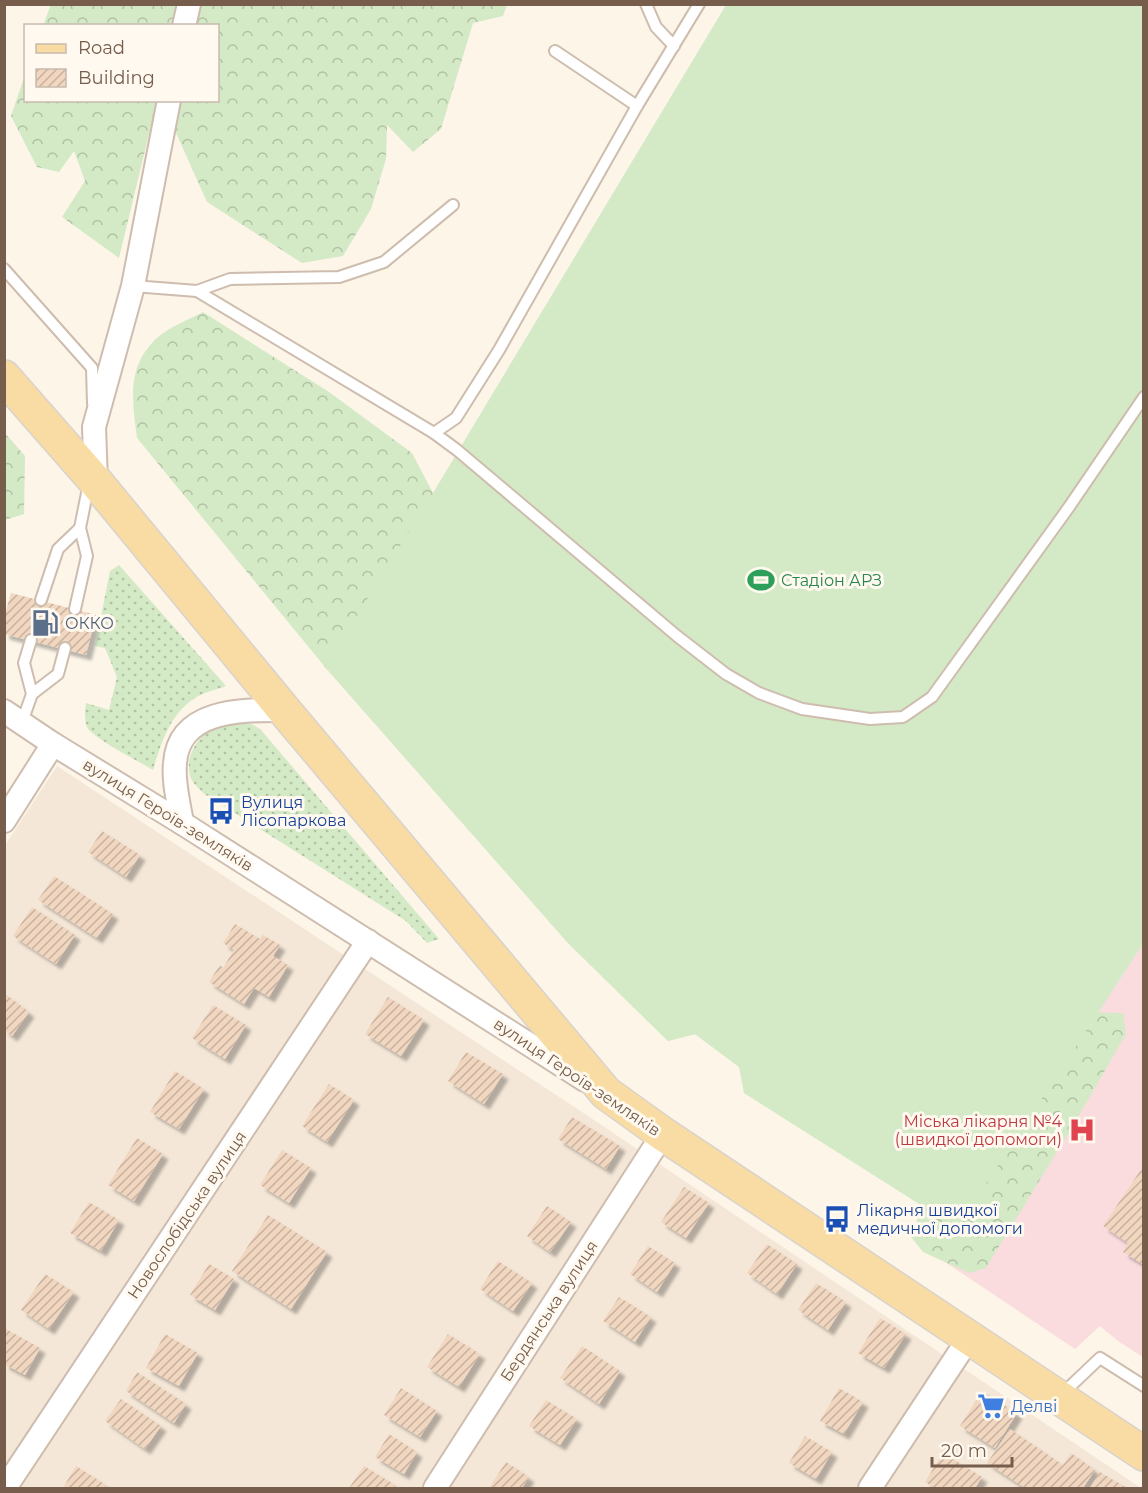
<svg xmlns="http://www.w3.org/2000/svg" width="1148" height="1493" font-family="Montserrat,sans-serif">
<defs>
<pattern id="grass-dots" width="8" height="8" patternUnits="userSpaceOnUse" patternTransform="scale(1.5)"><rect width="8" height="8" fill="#d4eac6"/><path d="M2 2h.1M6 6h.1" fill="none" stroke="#b1c1a3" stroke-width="1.8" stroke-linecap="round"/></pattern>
<pattern id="forest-crowns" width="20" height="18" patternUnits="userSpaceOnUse" patternTransform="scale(1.5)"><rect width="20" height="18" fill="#d4eac6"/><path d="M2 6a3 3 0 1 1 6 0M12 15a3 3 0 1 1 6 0" fill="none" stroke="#b1c1a3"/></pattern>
<pattern id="building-hatch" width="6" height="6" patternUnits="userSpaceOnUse" patternTransform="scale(1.5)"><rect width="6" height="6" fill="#f1d6c0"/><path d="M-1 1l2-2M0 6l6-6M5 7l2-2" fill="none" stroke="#c8b19e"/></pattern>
<filter id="shadow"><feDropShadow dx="5.5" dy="5.5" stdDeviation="1.5" flood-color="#0004"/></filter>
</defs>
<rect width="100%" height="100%" fill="#fcf5e8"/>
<polygon fill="#f4e7d7" points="57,766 585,1114 1141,1488 5,1488 4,847"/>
<polygon fill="#fadcde" points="1143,944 1143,1357 1118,1341 1100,1326 1075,1349 936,1256"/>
<g fill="url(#grass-dots)">
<path d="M119,565L226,686C216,690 204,692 195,698C170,714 161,743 153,770C140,762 94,739 87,727C84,720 85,710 86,703L109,710L117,677L105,648L95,646L110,571Z"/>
<path d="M235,722L252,724L261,730L439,939L427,943L406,921L203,793C199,788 193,784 191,778C183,758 198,735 216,727C222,724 229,724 235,722Z"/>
</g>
<g fill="url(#forest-crowns)">
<polygon points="51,4 507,5 503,16 473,23 441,129 413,152 387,125 386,159 371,209 343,256 302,263 207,202 177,135 164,101 218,100 218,26 43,26"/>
<polygon points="25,75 26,100 157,101 119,258 62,217 85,181 74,151 59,172 37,167 11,116"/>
<path d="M203,312L329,392L412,453L433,493H470L1085,1012L1123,1013L1126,1034L1077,1119L986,1268L969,1273L923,1252L911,1237L919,1214L921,1201L695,1034L668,1041L568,943L325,667L137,438C132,400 126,366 158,337C168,328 190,319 203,312Z"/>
<polygon points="4,432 25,456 24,514 5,520"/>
</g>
<polygon fill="#d4eac6" points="726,5 1143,5 1143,944 957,1228 744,1093 739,1067 695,1034 668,1041 568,943 325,667 433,493"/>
<g fill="url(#building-hatch)" filter="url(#shadow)">
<polygon points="11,593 96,615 86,655 4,634 4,618"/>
<polygon points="102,831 140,855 126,877 88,852"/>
<polygon points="54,876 113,914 97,938 38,900"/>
<polygon points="32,907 75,935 56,964 13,936"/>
<polygon points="235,924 260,939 263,935 280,945 273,956 288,965 269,997 254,988 244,1004 209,982 220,965 223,968 234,950 223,943"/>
<polygon points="4,993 29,1012 12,1036 4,1030"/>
<polygon points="388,997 424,1020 401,1056 365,1034"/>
<polygon points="213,1005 246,1025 225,1059 192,1038"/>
<polygon points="466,1052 503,1074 484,1104 448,1081"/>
<polygon points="175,1071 204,1089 179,1129 150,1112"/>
<polygon points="329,1084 354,1100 327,1142 302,1126"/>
<polygon points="572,1117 620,1146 606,1169 558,1139"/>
<polygon points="137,1138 163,1154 134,1201 108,1185"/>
<polygon points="282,1150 311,1168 289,1203 260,1185"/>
<polygon points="1144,1165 1144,1265 1123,1252 1128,1243 1103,1226"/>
<polygon points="684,1187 709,1203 686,1238 661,1222"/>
<polygon points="89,1202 119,1220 101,1251 70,1233"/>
<polygon points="547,1206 571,1222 550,1252 527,1236"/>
<polygon points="268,1215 327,1252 291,1309 232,1271"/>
<polygon points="767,1244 797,1264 777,1294 747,1273"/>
<polygon points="648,1246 675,1263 657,1292 630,1274"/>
<polygon points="498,1261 532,1283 513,1311 480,1289"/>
<polygon points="209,1264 234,1279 215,1310 190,1295"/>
<polygon points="45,1274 74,1292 49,1329 21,1310"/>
<polygon points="816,1283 846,1302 828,1330 798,1310"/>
<polygon points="619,1297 651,1317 635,1342 603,1321"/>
<polygon points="880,1318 906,1334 884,1368 858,1353"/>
<polygon points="6,1329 40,1348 25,1375 4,1364"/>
<polygon points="165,1334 198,1353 179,1386 146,1368"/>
<polygon points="448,1334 480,1354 459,1387 427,1367"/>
<polygon points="582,1346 620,1371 599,1404 560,1378"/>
<polygon points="137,1372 186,1404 174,1423 126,1391"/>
<polygon points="401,1388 437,1411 420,1437 384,1415"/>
<polygon points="839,1388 863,1402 844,1434 820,1421"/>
<polygon points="982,1391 1017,1413 995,1448 960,1426"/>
<polygon points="121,1399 161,1426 145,1449 105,1421"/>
<polygon points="546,1400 577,1419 560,1445 529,1426"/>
<polygon points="1010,1429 1063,1465 1071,1453 1095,1470 1083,1488 1025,1488 987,1463"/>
<polygon points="389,1434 417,1452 404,1474 375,1457"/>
<polygon points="805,1436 832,1452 816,1479 789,1463"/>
<polygon points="943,1453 982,1477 975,1488 935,1488 925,1482"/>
<polygon points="506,1462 529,1477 522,1488 489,1488"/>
<polygon points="76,1466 106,1485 103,1488 63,1488"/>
<polygon points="364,1466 395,1485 393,1488 349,1488"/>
<polygon points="1100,1472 1127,1488 1090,1488"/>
</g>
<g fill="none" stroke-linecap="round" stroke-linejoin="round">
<defs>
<g id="service">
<polyline points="646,4 656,27 674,46"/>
<polyline points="555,51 637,106"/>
<polyline points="4,269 92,368 93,403"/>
<polyline points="133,286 197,291 434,433 456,418 499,350 637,106 699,4"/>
<polyline points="197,291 230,279 339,277 384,262 453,205"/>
<polyline points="434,433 457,450 677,636 726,674 759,693 802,709 870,719 903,717 932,697 1069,507 1144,397"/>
<polyline points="41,600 58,549 80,528"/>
<polyline points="75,609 87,556 80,528 89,483"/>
<polyline points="32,694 58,674 65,648"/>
<polyline points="22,722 32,694 24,663 31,640"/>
<polyline points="1061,1395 1100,1358 1144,1386"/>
</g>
<g id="minor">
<polyline points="184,26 189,4"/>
<polyline points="96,482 94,427 133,286 169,100"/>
<polyline points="4,711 53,744 182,823 585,1080"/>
<polyline points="4,821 53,744"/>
<path d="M182,823C179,804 173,783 175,763C179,708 244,710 284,710"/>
<polyline points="5,1488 368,941"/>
<polyline points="435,1488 663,1134"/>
<polyline points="870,1488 969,1338"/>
</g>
<polyline id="primary" points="4,377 96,482 284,710 606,1093 663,1134 1144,1454"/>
</defs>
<use href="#service" stroke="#cebdae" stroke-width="14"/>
<use href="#minor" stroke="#cebdae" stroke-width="26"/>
<use href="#primary" stroke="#d9d2cd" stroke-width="36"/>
<use href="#service" stroke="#fff" stroke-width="10"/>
<use href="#minor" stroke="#fff" stroke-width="22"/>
<use href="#primary" stroke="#f9dca3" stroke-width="33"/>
</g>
<defs>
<symbol id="stadium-bare" viewBox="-9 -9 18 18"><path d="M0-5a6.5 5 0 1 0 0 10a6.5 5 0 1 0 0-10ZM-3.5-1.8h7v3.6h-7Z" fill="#2e9e5b" stroke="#fff9ef" stroke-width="2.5" paint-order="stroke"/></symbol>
<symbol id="fuel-bare" viewBox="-9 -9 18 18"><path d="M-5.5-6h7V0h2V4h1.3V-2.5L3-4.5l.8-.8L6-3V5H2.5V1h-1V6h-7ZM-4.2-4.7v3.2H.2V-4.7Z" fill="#5c6f8a" stroke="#fff9ef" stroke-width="2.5" paint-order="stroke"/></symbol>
<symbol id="bus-bare" viewBox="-9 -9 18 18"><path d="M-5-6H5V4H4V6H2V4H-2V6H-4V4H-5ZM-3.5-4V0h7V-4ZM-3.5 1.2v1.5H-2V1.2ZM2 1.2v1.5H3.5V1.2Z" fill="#1a4fb4" stroke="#fff9ef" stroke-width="2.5" paint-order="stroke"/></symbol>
<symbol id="hospital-bare" viewBox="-9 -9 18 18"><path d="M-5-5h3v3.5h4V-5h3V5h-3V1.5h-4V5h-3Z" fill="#e0444e" stroke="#fff9ef" stroke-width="2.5" paint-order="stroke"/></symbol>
<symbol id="supermarket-bare" viewBox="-9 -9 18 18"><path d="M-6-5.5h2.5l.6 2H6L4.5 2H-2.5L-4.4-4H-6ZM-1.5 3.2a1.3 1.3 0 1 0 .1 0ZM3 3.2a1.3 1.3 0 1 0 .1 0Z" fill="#3f7fe0" stroke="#fff9ef" stroke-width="2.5" paint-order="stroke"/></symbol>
</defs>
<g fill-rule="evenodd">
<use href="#stadium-bare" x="742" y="561" width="38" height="38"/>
<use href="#fuel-bare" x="26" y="604" width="38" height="38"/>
<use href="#bus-bare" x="202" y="792" width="38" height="38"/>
<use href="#hospital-bare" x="1063" y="1111" width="38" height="38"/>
<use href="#bus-bare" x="818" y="1200" width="38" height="38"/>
<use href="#supermarket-bare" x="972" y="1387" width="38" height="38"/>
</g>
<g text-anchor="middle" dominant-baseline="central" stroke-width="6" stroke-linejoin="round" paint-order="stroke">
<g font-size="16" fill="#27864d" stroke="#fff9ef" text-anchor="start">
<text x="781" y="580">Стадіон АРЗ</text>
</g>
<g font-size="16" fill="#4e5e75" stroke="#fff9ef" text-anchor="start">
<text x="65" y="623">ОККО</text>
</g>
<g font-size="16" fill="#164399" stroke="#fff9ef" text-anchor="start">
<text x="241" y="802">Вулиця<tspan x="241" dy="18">Лісопаркова</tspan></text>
<text x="857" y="1210">Лікарня швидкої<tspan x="857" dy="18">медичної допомоги</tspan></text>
</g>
<g font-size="16" fill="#765d4c" stroke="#fff9ef">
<text transform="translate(168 815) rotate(32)">вулиця Героїв-земляків</text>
<text transform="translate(577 1077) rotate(34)">вулиця Героїв-земляків</text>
<text transform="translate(187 1215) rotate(-56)">Новослобідська вулиця</text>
<text transform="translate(549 1311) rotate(-57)">Бердянська вулиця</text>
</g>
<g font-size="16" fill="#be3a42" stroke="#fff9ef" text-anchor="end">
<text x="1062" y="1121">Міська лікарня №4<tspan x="1062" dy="18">(швидкої допомоги)</tspan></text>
</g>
<g font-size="16" fill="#366cbe" stroke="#fff9ef" text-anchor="start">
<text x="1011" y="1406">Делві</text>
</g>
</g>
<rect width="1148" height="1493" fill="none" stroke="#765d4c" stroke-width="12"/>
<rect x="24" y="24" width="195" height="78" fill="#fff9ef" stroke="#c8bbae" stroke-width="1.5"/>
<rect x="36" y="44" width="30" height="9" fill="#f9dca3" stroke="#c8bbae" stroke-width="1.5"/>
<text x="78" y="54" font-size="18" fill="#765d4c">Road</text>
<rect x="36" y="69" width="30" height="18" fill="url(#building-hatch)" stroke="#c8bbae" stroke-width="1.5"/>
<text x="78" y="84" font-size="18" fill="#765d4c">Building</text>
<path d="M932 1457v9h80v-9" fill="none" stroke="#765d4c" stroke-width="3"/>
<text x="941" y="1457" font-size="18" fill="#765d4c" stroke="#fff9ef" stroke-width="4.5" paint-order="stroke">20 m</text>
</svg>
